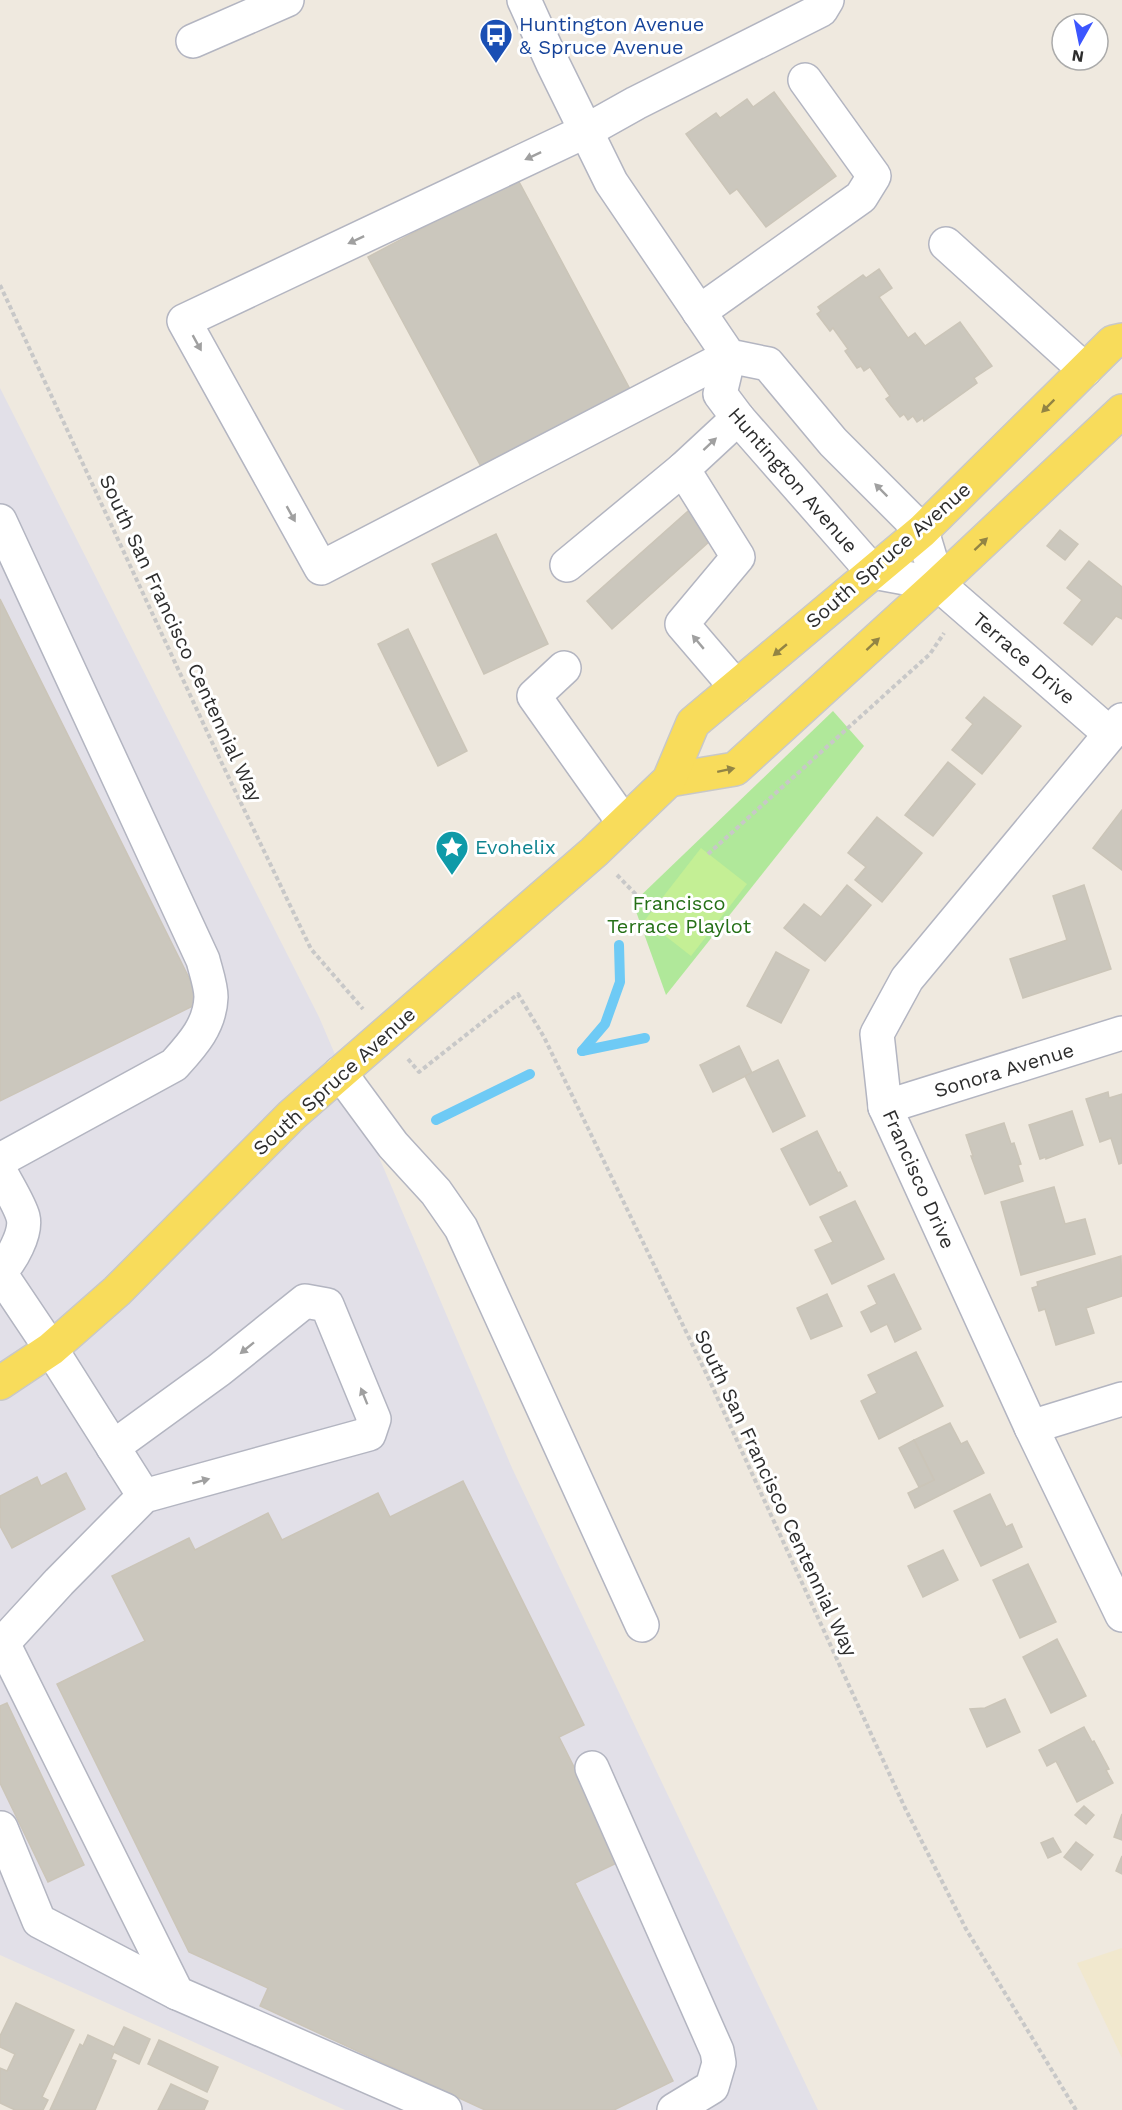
<svg xmlns="http://www.w3.org/2000/svg" width="1122" height="2110" font-family="'Work Sans',sans-serif">
<rect width="100%" height="100%" fill="#efe9df"/>
<polygon fill="#e2e0e8" points="0,388 319,1017 512,1468 818,2110 345,2110 0,1955"/>
<polygon fill="#f1e8ce" points="1122,1948 1122,2058 1077,1963"/>
<polygon fill="#b0e89a" points="833,711 864,746 666,995 633,903"/>
<polygon fill="#c4ef95" points="701,848 747,884 691,956 645,920"/>
<g fill="none" stroke-linecap="round" stroke-linejoin="round">
<g stroke="#6ecaf5" stroke-width="10">
<polyline points="582,1051 605,1024 620,982 619,945"/>
<polyline points="582,1051 645,1038"/>
<polyline points="436,1120 530,1074"/>
</g>
</g>
<g fill="#cbc7bd" stroke="#cbc5b8" stroke-width="1.5">
<polygon points="774,92 836,176 766,227 737,189 730,194 686,134 716,113 720,118 747,99 753,107"/>
<polygon points="517,178 632,393 484,472 368,257"/>
<polygon points="879,269 892,288 879,297 908,338 915,333 925,346 960,322 992,366 974,378 977,383 924,421 923,418 917,422 913,416 908,420 904,414 900,417 886,399 890,396 870,367 864,371 861,366 857,368 845,351 848,349 833,328 830,331 817,314 821,311 818,307 863,275 866,278"/>
<polygon points="696,504 720,532 612,629 587,601"/>
<polygon points="1060,530 1078,544 1065,560 1047,546"/>
<polygon points="496,534 548,644 484,674 432,564"/>
<polygon points="1089,561 1122,587 1122,619 1116,616 1092,645 1064,623 1082,600 1067,588"/>
<polygon points="0,599 201,1002 0,1101"/>
<polygon points="408,629 467,751 438,766 378,644"/>
<polygon points="984,697 1021,726 982,774 952,750 973,724 966,718"/>
<polygon points="948,762 975,784 933,836 905,815"/>
<polygon points="1122,810 1122,870 1093,848"/>
<polygon points="877,817 922,853 882,902 855,880 866,867 848,853"/>
<polygon points="847,885 871,905 825,961 784,928 804,904 821,917"/>
<polygon points="1084,885 1111,969 1023,998 1010,959 1067,940 1053,896"/>
<polygon points="776,952 809,970 781,1023 747,1006"/>
<polygon points="739,1046 752,1073 713,1092 700,1065"/>
<polygon points="778,1060 805,1116 773,1132 745,1076"/>
<polygon points="1108,1092 1109,1098 1122,1094 1122,1163 1119,1164 1111,1138 1100,1142 1086,1099"/>
<polygon points="1072,1111 1083,1145 1046,1159 1046,1157 1040,1159 1029,1125"/>
<polygon points="1004,1123 1011,1144 1014,1143 1021,1164 1018,1165 1023,1181 985,1194 971,1156 973,1156 966,1135"/>
<polygon points="817,1131 838,1173 840,1172 847,1186 810,1205 781,1149"/>
<polygon points="1054,1187 1065,1224 1085,1219 1095,1254 1021,1275 1001,1202"/>
<polygon points="855,1201 884,1259 832,1284 815,1250 833,1242 820,1217"/>
<polygon points="1121,1256 1122,1296 1086,1308 1094,1333 1056,1345 1045,1309 1039,1311 1032,1288 1038,1286 1037,1282"/>
<polygon points="894,1274 921,1329 895,1342 887,1324 871,1332 861,1312 877,1304 868,1286"/>
<polygon points="827,1294 842,1326 811,1339 797,1308"/>
<polygon points="916,1352 943,1406 879,1439 861,1401 877,1393 868,1375"/>
<polygon points="950,1423 961,1444 967,1441 984,1473 915,1508 908,1493 934,1480 914,1440"/>
<polygon points="914,1440 934,1480 919,1487 899,1448"/>
<polygon points="66,1473 85,1509 12,1548 0,1526 0,1496 37,1477 41,1486"/>
<polygon points="463,1481 584,1725 559,1737 621,1861 575,1883 673,2081 614,2110 485,2110 260,2006 268,1988 189,1952 57,1684 145,1641 112,1576 189,1538 195,1550 268,1513 282,1540 378,1493 390,1517"/>
<polygon points="990,1494 1006,1527 1012,1524 1022,1547 981,1566 954,1511"/>
<polygon points="943,1550 958,1580 923,1597 908,1566"/>
<polygon points="1028,1564 1056,1622 1020,1638 993,1580"/>
<polygon points="1057,1639 1086,1696 1051,1713 1023,1657"/>
<polygon points="1005,1699 1020,1732 987,1747 970,1709 985,1708"/>
<polygon points="7,1703 84,1865 48,1882 0,1783 0,1706"/>
<polygon points="1084,1727 1092,1742 1094,1741 1109,1769 1106,1770 1113,1783 1077,1802 1056,1761 1047,1766 1039,1750"/>
<polygon points="1084,1806 1094,1815 1086,1824 1075,1815"/>
<polygon points="1122,1814 1122,1840 1114,1837"/>
<polygon points="1053,1838 1061,1852 1048,1858 1041,1843"/>
<polygon points="1076,1842 1093,1855 1081,1870 1064,1857"/>
<polygon points="1122,1856 1122,1874 1116,1871"/>
<polygon points="16,2003 74,2030 42,2097 48,2100 43,2110 15,2110 0,2103 0,2068 7,2071 15,2054 0,2047 0,2036"/>
<polygon points="124,2027 150,2039 139,2064 114,2052 111,2059 116,2061 95,2110 50,2110 80,2044 83,2046 88,2035 114,2047"/>
<polygon points="159,2040 218,2067 207,2092 148,2064"/>
<polygon points="171,2084 208,2101 204,2110 158,2110"/>
</g>
<g fill="none" stroke-linecap="round" stroke-linejoin="round">
<defs>
<g id="minor">
<polyline points="524,0 553,64 611,182 729,356 768,364 833,442 922,531 938,584"/>
<polyline points="193,41 287,0"/>
<polyline points="946,244 1085,370"/>
<polyline points="699,312 861,197 874,176 805,80"/>
<polyline points="729,356 321,568 184,321 586,131 636,103 821,10 827,0"/>
<polyline points="729,356 720,394 738,418 873,572 938,584 1109,733"/>
<polyline points="683,469 738,557 682,624 736,687"/>
<path d="M0,521L203,960C206,972 211,986 211,997C210,1026 192,1045 174,1065L0,1160"/>
<polyline points="567,565 683,469 738,418"/>
<polyline points="564,668 534,696 624,823"/>
<polyline points="1122,720 907,979 877,1034 885,1107 1031,1427 1122,1615"/>
<polyline points="340,1073 393,1145 436,1192 461,1228 642,1625"/>
<polyline points="885,1107 1122,1033"/>
<path d="M0,1171C6,1183 20,1205 23,1217C27,1233 11,1261 0,1272"/>
<polyline points="0,1273 51,1349 144,1496"/>
<polyline points="1031,1427 1122,1399"/>
<polyline points="0,1639 3,1643 59,1582 144,1496 369,1434 374,1419 327,1305 305,1301 219,1370 113,1447"/>
<polyline points="3,1643 177,1993 445,2110"/>
<polyline points="592,1768 717,2051 719,2063 712,2087 674,2110"/>
<polyline points="1,1828 39,1921 177,1993"/>
</g>
<g id="major">
<polyline points="669,780 735,769 938,584 1122,411"/>
<polyline points="0,1383 51,1349 117,1291 292,1115 594,852 669,780 693,723 922,531 1113,342 1122,340"/>
</g>
</defs>
<use href="#minor" stroke="#b3b5c1" stroke-width="36"/>
<use href="#major" stroke="#c8c8c8" stroke-width="36"/>
<g stroke="#c8c8c8" stroke-width="4" stroke-dasharray="4.5 3" stroke-linecap="butt">
<polyline points="0,285 217,753 311,949 363,1009"/>
<polyline points="708,854 930,654 944,633"/>
<polyline points="617,875 652,911"/>
<polyline points="408,1059 419,1072 518,994 544,1037 707,1375 905,1808 966,1929 1076,2110"/>
</g>
<use href="#minor" stroke="#fff" stroke-width="33"/>
<use href="#major" stroke="#f8dc5b" stroke-width="33"/>
</g>
<defs><path id="oneway-solid" d="M-6-.8H1V-3.2L6.5 0L1 3.2V.8H-6Z" transform="scale(1.5)"/></defs>
<g fill="#a0a0a0">
<use href="#oneway-solid" transform="translate(533 156) rotate(155)"/>
<use href="#oneway-solid" transform="translate(356 240) rotate(155)"/>
<use href="#oneway-solid" transform="translate(197 343) rotate(61)"/>
<use href="#oneway-solid" transform="translate(710 444) rotate(-43)"/>
<use href="#oneway-solid" transform="translate(881 490) rotate(-135)"/>
<use href="#oneway-solid" transform="translate(291 514) rotate(61)"/>
<use href="#oneway-solid" transform="translate(698 642) rotate(-130)"/>
<use href="#oneway-solid" transform="translate(247 1348) rotate(141)"/>
<use href="#oneway-solid" transform="translate(364 1396) rotate(-112)"/>
<use href="#oneway-solid" transform="translate(201 1481) rotate(-15)"/>
</g>
<g fill="#928444">
<use href="#oneway-solid" transform="translate(1048 406) rotate(135)"/>
<use href="#oneway-solid" transform="translate(981 544) rotate(-43)"/>
<use href="#oneway-solid" transform="translate(873 644) rotate(-43)"/>
<use href="#oneway-solid" transform="translate(780 650) rotate(140)"/>
<use href="#oneway-solid" transform="translate(726 770) rotate(-12)"/>
</g>
<defs>
<symbol id="bus-pin" viewBox="-11 -11 22 30"><path d="M0 17L-7.5 6A9.5 9.5 0 1 1 7.5 6Z" fill="#1a4fb4" stroke="#fff"/><path d="M-5-6H5V4H4V6H2V4H-2V6H-4V4H-5ZM-3.5-4V0h7V-4ZM-3.5 1.2v1.5H-2V1.2ZM2 1.2v1.5H3.5V1.2Z" fill="#fff"/></symbol>
<symbol id="sight-pin" viewBox="-11 -11 22 30"><path d="M0 17L-7.5 6A9.5 9.5 0 1 1 7.5 6Z" fill="#0f9aa8" stroke="#fff"/><path d="M0-6L1.8-2.2L6-1.7L2.9 1.2L3.7 5.4L0 3.3L-3.7 5.4L-2.9 1.2L-6-1.7L-1.8-2.2Z" fill="#fff"/></symbol>
</defs>
<g fill-rule="evenodd">
<use href="#bus-pin" x="477" y="16" width="38" height="52"/>
<use href="#sight-pin" x="433" y="828" width="38" height="52"/>
</g>
<g text-anchor="middle" dominant-baseline="central" stroke-width="6" stroke-linejoin="round" paint-order="stroke">
<g font-size="20" fill="#164399" stroke="#fff" text-anchor="start">
<text x="519" y="24">Huntington Avenue<tspan x="519" dy="23">&amp; Spruce Avenue</tspan></text>
</g>
<g font-size="20" fill="#2d2d2d" stroke="#fff">
<text transform="translate(793 480) rotate(49)">Huntington Avenue</text>
<text transform="translate(888 555) rotate(-41)">South Spruce Avenue</text>
<text transform="translate(181 638) rotate(65)">South San Francisco Centennial Way</text>
<text transform="translate(1024 658) rotate(41)">Terrace Drive</text>
<text transform="translate(1004 1070) rotate(-17)">Sonora Avenue</text>
<text transform="translate(334 1081) rotate(-42)">South Spruce Avenue</text>
<text transform="translate(919 1179) rotate(66)">Francisco Drive</text>
<text transform="translate(776 1493) rotate(65)">South San Francisco Centennial Way</text>
</g>
<g font-size="20" fill="#0d838f" stroke="#fff" text-anchor="start">
<text x="475" y="847">Evohelix</text>
</g>
<g font-size="20" fill="#257017" stroke="#fff">
<text x="679" y="903">Francisco<tspan x="679" dy="23">Terrace Playlot</tspan></text>
</g>
</g>
<g transform="translate(1080 42) rotate(189)"><circle r="28" fill="#ffffff" stroke="#ababab" stroke-width="1.5"/>
<path d="M0-4.5L10 22L0 15L-10 22Z" fill="#3c56ff"/>
<text y="-9" font-size="16" font-weight="bold" text-anchor="middle" fill="#2d2d2d">N</text>
</g>
</svg>
